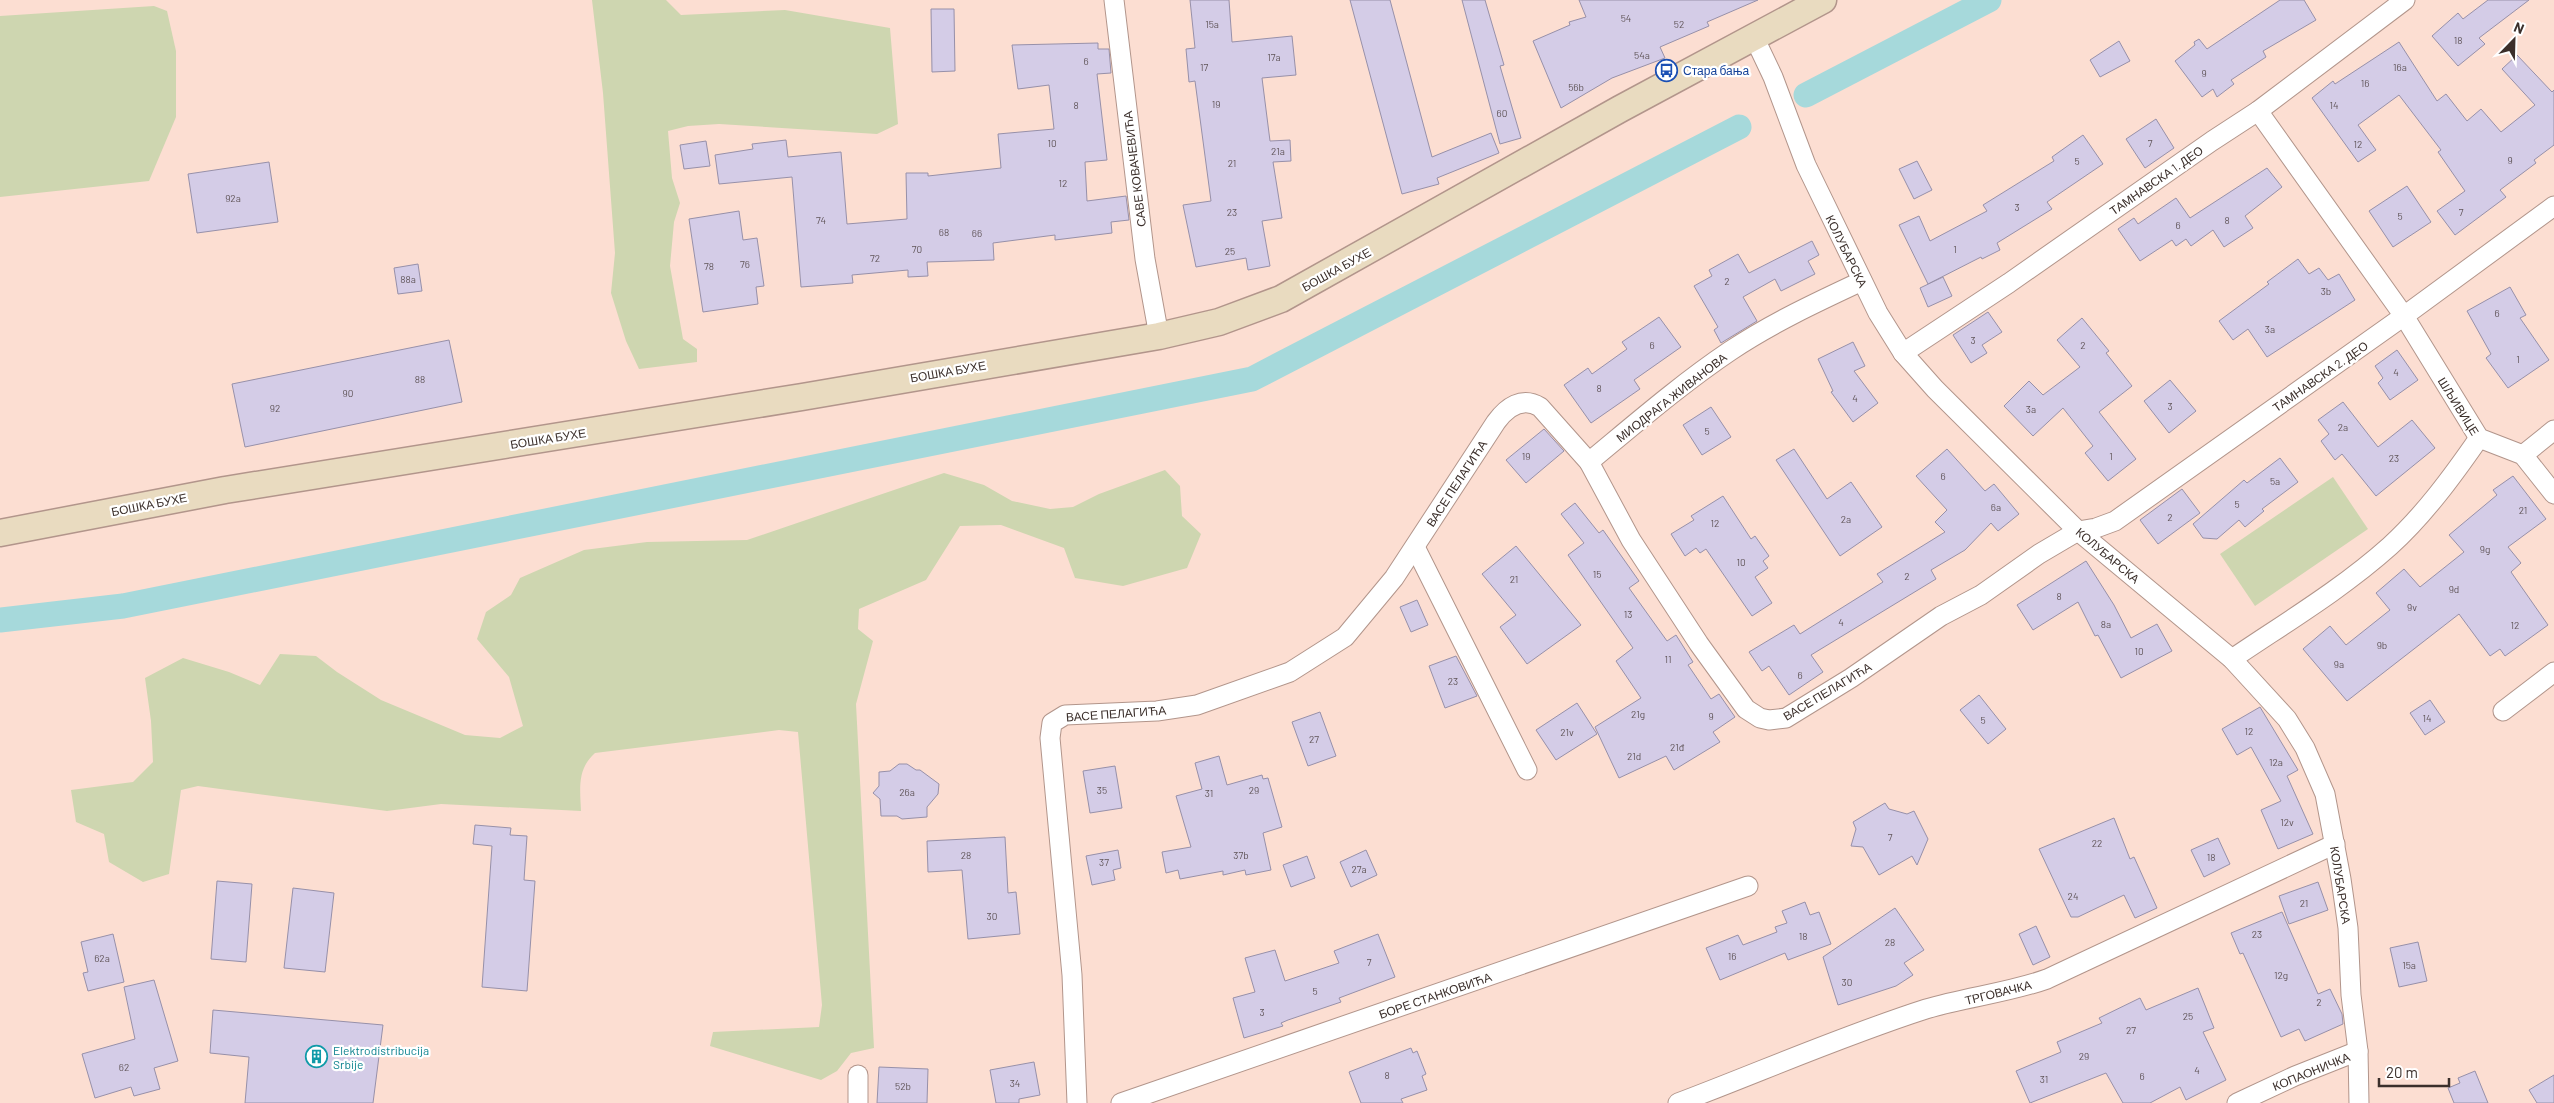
<svg xmlns="http://www.w3.org/2000/svg" width="2554" height="1103" font-family="Barlow,sans-serif">
<rect width="100%" height="100%" fill="#fcded2"/>
<g fill="#ced6b0">
<polygon points="592,0 666,0 681,15 785,10 890,28 898,124 877,134 719,124 688,126 668,131 672,178 680,203 674,222 670,266 683,339 697,349 697,362 639,369 626,341 611,293 615,253 603,93"/>
<polygon points="154,6 167,11 176,51 176,117 149,181 0,197 0,16"/>
<path d="M1165,470L1180,486L1182,516L1201,534L1187,568L1123,586L1075,578L1064,548L1001,525L960,526L926,580L859,609L858,629L873,641L856,704L874,1048L851,1053L837,1071L821,1080L710,1046L713,1032L819,1027L822,1005L798,732L779,730L595,753C577,769 580,788 581,811L441,804L387,811L198,786L181,790L169,874L143,882L109,862L104,834L76,822L71,790L133,782L153,762L151,721L145,678L183,658L229,672L260,685L280,654L316,656L337,672L381,700L465,735L500,738L523,726L509,677L477,639L486,612L511,595L520,578L584,550L647,542L747,540L944,473L984,485L1012,501L1050,509L1073,507L1099,494Z"/>
<polygon points="2333,477 2368,529 2255,606 2220,554"/>
</g>
<g fill="none" stroke-linecap="round" stroke-linejoin="round">
<g stroke="#a6d9db" stroke-width="25">
<polyline points="1806,95 1989,0"/>
<polyline points="0,620 123,606 1252,379 1739,127"/>
</g>
</g>
<g fill="#d4cce7" stroke="#9790a9">
<polygon points="1190,0 1229,0 1232,42 1292,36 1296,75 1262,78 1270,141 1290,140 1291,161 1273,162 1282,218 1262,221 1270,266 1248,270 1246,258 1196,267 1183,205 1211,201 1195,81 1189,82 1186,49 1195,48"/>
<polygon points="1350,0 1390,0 1432,157 1491,133 1499,153 1437,178 1439,184 1402,194"/>
<polygon points="1462,0 1485,0 1504,65 1500,66 1521,138 1500,144"/>
<polygon points="1579,0 1758,0 1707,22 1709,26 1660,47 1665,58 1612,78 1561,108 1533,41 1570,25 1569,22 1586,17"/>
<polygon points="2280,0 2304,0 2316,20 2263,51 2266,57 2231,80 2234,84 2217,97 2213,89 2202,97 2175,61 2195,45 2194,42 2199,39 2207,49"/>
<polygon points="2488,0 2529,0 2479,38 2485,44 2458,66 2432,36 2458,13 2463,19"/>
<polygon points="931,9 954,9 955,71 932,72"/>
<polygon points="2119,41 2130,61 2100,77 2090,60"/>
<polygon points="2399,42 2437,101 2446,94 2467,121 2481,109 2501,132 2535,105 2502,69 2517,55 2552,92 2554,90 2554,145 2534,160 2536,163 2500,190 2506,197 2455,235 2437,211 2465,191 2438,152 2441,150 2399,95 2358,125 2376,150 2358,162 2312,98 2333,81 2335,84"/>
<polygon points="1098,43 1098,49 1109,49 1111,73 1097,74 1107,160 1085,162 1087,201 1126,196 1129,220 1111,222 1112,233 1055,240 1055,235 993,243 994,260 927,262 928,276 908,277 908,270 852,275 853,283 801,287 792,177 719,184 715,155 753,149 752,144 786,140 788,157 841,152 847,224 907,219 906,173 928,173 928,176 1001,168 998,134 1054,129 1049,85 1018,89 1012,45"/>
<polygon points="2156,119 2174,148 2145,168 2126,139"/>
<polygon points="2083,135 2103,164 2047,202 2052,209 1997,243 2000,250 1982,259 1981,257 1928,284 1899,225 1919,216 1930,241 1987,211 1983,205 2054,161 2052,157"/>
<polygon points="706,141 710,166 684,169 680,145"/>
<polygon points="1917,161 1932,190 1914,199 1899,169"/>
<polygon points="269,162 278,222 197,233 188,174"/>
<polygon points="2267,168 2282,187 2245,216 2253,228 2224,247 2213,230 2191,246 2186,239 2176,246 2172,240 2140,261 2118,229 2134,218 2138,224 2176,198 2190,218"/>
<polygon points="2407,186 2431,222 2393,247 2369,211"/>
<polygon points="739,211 743,240 757,238 764,286 756,287 758,304 703,312 689,219"/>
<polygon points="1812,241 1819,255 1808,261 1815,274 1781,291 1775,279 1743,297 1757,321 1721,343 1714,330 1718,327 1694,286 1712,276 1709,270 1738,254 1749,273"/>
<polygon points="2298,259 2309,274 2319,268 2328,280 2339,274 2355,300 2267,357 2248,329 2233,340 2219,321 2269,284 2267,282"/>
<polygon points="418,264 422,291 398,294 394,268"/>
<polygon points="1943,277 1952,296 1928,307 1920,288"/>
<polygon points="2510,287 2526,315 2520,318 2549,360 2508,388 2486,358 2491,354 2467,311"/>
<polygon points="1988,312 2002,332 1982,345 1987,353 1971,363 1953,335"/>
<polygon points="1659,317 1681,347 1634,380 1640,389 1591,423 1564,385 1588,368 1592,374 1627,349 1622,342"/>
<polygon points="2082,318 2109,351 2106,353 2132,386 2099,412 2136,459 2108,481 2085,453 2093,446 2063,408 2033,436 2004,406 2029,381 2043,395 2080,367 2057,340"/>
<polygon points="449,340 462,402 245,447 232,384"/>
<polygon points="1853,342 1865,366 1854,371 1878,403 1853,422 1831,392 1833,391 1818,359"/>
<polygon points="2397,350 2418,380 2390,400 2378,383 2383,378 2375,366"/>
<polygon points="2170,380 2196,411 2169,433 2144,401"/>
<polygon points="2343,402 2378,447 2412,420 2435,448 2376,496 2342,454 2335,460 2321,441 2329,434 2318,420"/>
<polygon points="1711,407 1731,437 1702,455 1683,425"/>
<polygon points="1544,429 1564,451 1526,483 1506,460"/>
<polygon points="1794,449 1827,499 1851,482 1882,527 1840,556 1776,460"/>
<polygon points="1947,449 1985,491 1994,484 2019,514 1998,531 1991,523 1965,550 1931,570 1936,579 1811,655 1823,672 1789,695 1769,666 1762,671 1749,652 1794,625 1800,634 1883,582 1877,574 1945,532 1935,522 1947,510 1916,476"/>
<polygon points="2280,458 2298,482 2262,509 2264,511 2245,527 2239,520 2217,539 2203,538 2193,524 2244,480 2247,483"/>
<polygon points="2513,476 2546,519 2508,547 2521,563 2511,572 2548,625 2505,656 2500,649 2490,656 2459,614 2347,701 2303,649 2330,626 2346,645 2390,610 2376,593 2404,569 2420,587 2464,552 2449,535 2497,495 2493,490"/>
<polygon points="2182,489 2200,513 2158,544 2140,520"/>
<polygon points="1723,496 1751,539 1755,536 1769,556 1763,561 1768,568 1755,577 1772,603 1752,616 1706,549 1700,553 1696,548 1685,556 1671,534 1694,520 1691,516"/>
<polygon points="1575,503 1599,533 1603,530 1639,581 1629,588 1667,641 1676,635 1693,662 1688,665 1711,699 1719,694 1735,717 1713,732 1720,742 1674,770 1666,756 1619,778 1595,727 1641,698 1616,661 1633,648 1568,555 1584,543 1561,514"/>
<polygon points="1516,546 1581,625 1527,664 1500,627 1516,615 1482,574"/>
<polygon points="2086,561 2114,605 2131,638 2157,624 2172,651 2121,678 2098,635 2095,636 2078,602 2033,630 2017,605"/>
<polygon points="1417,600 1428,625 1411,632 1400,607"/>
<polygon points="1456,656 1477,696 1445,708 1429,666"/>
<polygon points="1979,695 2006,729 1988,744 1960,710"/>
<polygon points="2430,700 2445,722 2425,735 2410,713"/>
<polygon points="1577,703 1597,734 1556,760 1536,730"/>
<polygon points="2260,707 2298,770 2287,776 2313,834 2278,849 2261,810 2281,801 2251,747 2237,755 2222,729"/>
<polygon points="1320,712 1336,756 1308,766 1292,722"/>
<polygon points="1219,756 1227,785 1262,775 1263,779 1268,778 1282,827 1263,833 1271,870 1246,875 1245,870 1223,875 1223,871 1180,879 1178,870 1166,873 1162,852 1191,847 1176,796 1202,789 1195,763"/>
<polygon points="899,764 907,764 916,770 920,770 939,784 938,794 927,807 927,817 902,819 897,816 881,816 880,799 873,793 879,786 879,772 890,771"/>
<polygon points="1115,766 1122,808 1090,813 1083,771"/>
<polygon points="1885,803 1889,809 1907,814 1914,811 1928,839 1917,865 1912,856 1879,875 1863,847 1851,846 1856,829 1853,822"/>
<polygon points="2114,818 2130,859 2134,857 2157,908 2135,918 2124,895 2078,917 2071,917 2039,849"/>
<polygon points="475,825 511,828 510,835 527,836 524,880 535,881 527,991 482,987 492,846 473,844"/>
<polygon points="1005,837 1008,893 1016,892 1020,934 968,939 962,870 928,872 927,841"/>
<polygon points="2218,838 2230,864 2204,877 2191,850"/>
<polygon points="1118,850 1121,868 1113,870 1115,880 1092,885 1086,856"/>
<polygon points="1366,850 1377,875 1351,887 1340,862"/>
<polygon points="1307,856 1315,878 1291,887 1283,865"/>
<polygon points="217,881 252,884 246,962 211,959"/>
<polygon points="2318,882 2328,910 2289,924 2279,896"/>
<polygon points="293,888 334,893 325,972 284,968"/>
<polygon points="1805,902 1810,915 1819,912 1831,944 1788,960 1785,953 1720,980 1706,948 1738,935 1743,945 1777,932 1775,927 1787,923 1782,911"/>
<polygon points="1895,908 1924,950 1904,963 1913,975 1896,986 1838,1005 1823,957"/>
<polygon points="2282,912 2318,994 2330,989 2342,1014 2343,1024 2305,1041 2299,1029 2281,1037 2243,953 2240,954 2231,933"/>
<polygon points="2036,926 2050,957 2033,965 2019,934"/>
<polygon points="113,934 124,982 88,991 83,973 88,972 81,942"/>
<polygon points="1378,934 1395,977 1339,998 1341,1002 1288,1020 1281,1023 1283,1026 1244,1038 1233,998 1255,992 1245,958 1275,950 1285,981 1339,963 1334,951"/>
<polygon points="2418,942 2427,981 2399,987 2390,948"/>
<polygon points="154,980 178,1061 154,1068 160,1089 134,1096 131,1087 95,1098 82,1054 135,1039 124,987"/>
<polygon points="2198,988 2214,1028 2203,1032 2226,1080 2186,1100 2180,1087 2150,1103 2123,1103 2106,1073 2030,1103 2016,1071 2061,1052 2057,1042 2102,1023 2099,1018 2140,998 2146,1010"/>
<polygon points="213,1010 383,1025 373,1103 245,1103 249,1057 210,1053"/>
<polygon points="1411,1048 1413,1053 1417,1051 1426,1074 1422,1076 1427,1090 1401,1099 1403,1103 1361,1103 1349,1072"/>
<polygon points="1034,1062 1040,1095 1019,1099 1019,1103 996,1103 990,1070"/>
<polygon points="879,1067 928,1069 927,1103 877,1103"/>
<polygon points="2475,1071 2488,1103 2454,1103 2448,1088 2460,1083 2458,1078"/>
<polygon points="2554,1075 2554,1103 2537,1103 2529,1090"/>
</g>
<g fill="none" stroke-linecap="round" stroke-linejoin="round">
<defs>
<g id="minor">
<polyline points="1114,0 1145,259 1159,336"/>
<polyline points="1754,37 1773,77 1806,165 1878,313 1903,353 1935,389 2078,531 2232,659 2287,719 2305,748 2325,794 2341,879 2348,928 2351,995 2358,1051 2359,1103"/>
<polyline points="2258,111 2404,316 2479,438 2523,455 2554,494"/>
<polyline points="1903,353 2009,283 2212,141 2258,111 2405,0"/>
<polyline points="2523,455 2554,430"/>
<path d="M1589,462C1635,424 1681,384 1730,351C1772,323 1817,302 1862,281"/>
<polyline points="1415,547 1527,770"/>
<path d="M2232,659C2285,623 2342,589 2390,546C2424,515 2452,477 2479,438"/>
<polyline points="2503,711 2554,672"/>
<polyline points="858,1075 858,1103"/>
<path d="M1077,1103L1072,975L1050,738L1052,723L1065,715L1157,711L1197,705L1290,672L1345,637L1394,578L1496,422C1507,407 1522,396 1540,407L1589,462L1631,540L1699,644L1746,709L1760,718L1769,720L1786,718L1851,678L1941,616L1981,595L2039,554L2078,531L2096,528L2115,521L2404,316L2554,206"/>
<polyline points="1121,1103 1748,886"/>
<path d="M1678,1103C1760,1072 1842,1036 1926,1009C1966,997 2008,993 2047,979L2335,844"/>
<polyline points="2237,1103 2295,1076 2358,1051"/>
</g>
<polyline id="secondary" points="0,533 225,490 802,397 1159,336 1219,322 1281,299 1620,109 1823,0"/>
</defs>
<use href="#minor" stroke="#b2958b" stroke-width="21"/>
<use href="#secondary" stroke="#b2958b" stroke-width="29"/>
<use href="#minor" stroke="#fff" stroke-width="19"/>
<use href="#secondary" stroke="#e9dbc0" stroke-width="26"/>
</g>
<defs>
<symbol id="bus-ring" viewBox="-11 -11 22 22"><circle r="9.5" fill="#fff" stroke="#1a4fb4" stroke-width="1.5"/><path d="M-5-6H5V4H4V6H2V4H-2V6H-4V4H-5ZM-3.5-4V0h7V-4ZM-3.5 1.2v1.5H-2V1.2ZM2 1.2v1.5H3.5V1.2Z" fill="#1a4fb4"/></symbol>
<symbol id="building-ring" viewBox="-11 -11 22 22"><circle r="9.5" fill="#fff" stroke="#0f9aa8" stroke-width="1.5"/><path d="M-4-6H4V6H1V3H-1V6H-4ZM-2.5-4.3h1.7v1.8h-1.7ZM.8-4.3h1.7v1.8H.8ZM-2.5-1h1.7V.8h-1.7ZM.8-1h1.7V.8H.8Z" fill="#0f9aa8"/></symbol>
</defs>
<g fill-rule="evenodd">
<use href="#bus-ring" x="1654" y="58" width="25" height="25"/>
<use href="#building-ring" x="304" y="1044" width="25" height="25"/>
</g>
<g text-anchor="middle" dominant-baseline="central" stroke-width="4.5" stroke-linejoin="round" paint-order="stroke">
<g font-size="10" fill="#61565a">
<text x="1626" y="18">54</text>
<text x="1212" y="24">15a</text>
<text x="1679" y="24">52</text>
<text x="2458" y="40">18</text>
<text x="1642" y="55">54a</text>
<text x="1274" y="57">17a</text>
<text x="1086" y="61">6</text>
<text x="1204" y="67">17</text>
<text x="2400" y="67">16a</text>
<text x="2204" y="73">9</text>
<text x="2365" y="83">16</text>
<text x="1576" y="87">56b</text>
<text x="1216" y="104">19</text>
<text x="1076" y="105">8</text>
<text x="2334" y="105">14</text>
<text x="1502" y="113">60</text>
<text x="1052" y="143">10</text>
<text x="2150" y="143">7</text>
<text x="2358" y="144">12</text>
<text x="1278" y="151">21a</text>
<text x="2510" y="160">9</text>
<text x="2077" y="161">5</text>
<text x="1232" y="163">21</text>
<text x="1063" y="183">12</text>
<text x="233" y="198">92a</text>
<text x="2017" y="207">3</text>
<text x="1232" y="212">23</text>
<text x="2461" y="212">7</text>
<text x="2400" y="216">5</text>
<text x="821" y="220">74</text>
<text x="2227" y="220">8</text>
<text x="2178" y="225">6</text>
<text x="944" y="232">68</text>
<text x="977" y="233">66</text>
<text x="917" y="249">70</text>
<text x="1955" y="249">1</text>
<text x="1230" y="251">25</text>
<text x="875" y="258">72</text>
<text x="745" y="264">76</text>
<text x="709" y="266">78</text>
<text x="408" y="279">88a</text>
<text x="1727" y="281">2</text>
<text x="2326" y="291">3b</text>
<text x="2497" y="313">6</text>
<text x="2270" y="329">3a</text>
<text x="1973" y="340">3</text>
<text x="1652" y="345">6</text>
<text x="2083" y="345">2</text>
<text x="2518" y="359">1</text>
<text x="2396" y="372">4</text>
<text x="420" y="379">88</text>
<text x="1599" y="388">8</text>
<text x="348" y="393">90</text>
<text x="1855" y="398">4</text>
<text x="2170" y="406">3</text>
<text x="275" y="408">92</text>
<text x="2031" y="409">3a</text>
<text x="2343" y="427">2a</text>
<text x="1707" y="431">5</text>
<text x="1526" y="456">19</text>
<text x="2111" y="456">1</text>
<text x="2394" y="458">23</text>
<text x="1943" y="476">6</text>
<text x="2275" y="481">5a</text>
<text x="2237" y="504">5</text>
<text x="1996" y="507">6a</text>
<text x="2523" y="510">21</text>
<text x="2170" y="517">2</text>
<text x="1846" y="519">2a</text>
<text x="1715" y="523">12</text>
<text x="2485" y="549">9g</text>
<text x="1741" y="562">10</text>
<text x="1597" y="574">15</text>
<text x="1907" y="576">2</text>
<text x="1514" y="579">21</text>
<text x="2454" y="589">9d</text>
<text x="2059" y="596">8</text>
<text x="2412" y="607">9v</text>
<text x="1628" y="614">13</text>
<text x="1841" y="622">4</text>
<text x="2106" y="624">8a</text>
<text x="2515" y="625">12</text>
<text x="2382" y="645">9b</text>
<text x="2139" y="651">10</text>
<text x="1668" y="659">11</text>
<text x="2339" y="664">9a</text>
<text x="1800" y="675">6</text>
<text x="1453" y="681">23</text>
<text x="1638" y="714">21g</text>
<text x="1711" y="716">9</text>
<text x="2427" y="718">14</text>
<text x="1983" y="720">5</text>
<text x="2249" y="731">12</text>
<text x="1567" y="732">21v</text>
<text x="1314" y="739">27</text>
<text x="1677" y="747">21đ</text>
<text x="1634" y="756">21d</text>
<text x="2276" y="762">12a</text>
<text x="1102" y="790">35</text>
<text x="1254" y="790">29</text>
<text x="907" y="792">26a</text>
<text x="1209" y="793">31</text>
<text x="2287" y="822">12v</text>
<text x="1890" y="837">7</text>
<text x="2097" y="843">22</text>
<text x="966" y="855">28</text>
<text x="1241" y="855">37b</text>
<text x="2211" y="857">18</text>
<text x="1104" y="862">37</text>
<text x="1359" y="869">27a</text>
<text x="2073" y="896">24</text>
<text x="2304" y="903">21</text>
<text x="992" y="916">30</text>
<text x="2257" y="934">23</text>
<text x="1803" y="936">18</text>
<text x="1890" y="942">28</text>
<text x="1732" y="956">16</text>
<text x="102" y="958">62a</text>
<text x="1369" y="962">7</text>
<text x="2409" y="965">15a</text>
<text x="2281" y="975">12g</text>
<text x="1847" y="982">30</text>
<text x="1315" y="991">5</text>
<text x="2319" y="1002">2</text>
<text x="1262" y="1012">3</text>
<text x="2188" y="1016">25</text>
<text x="2131" y="1030">27</text>
<text x="2084" y="1056">29</text>
<text x="124" y="1067">62</text>
<text x="2197" y="1070">4</text>
<text x="1387" y="1075">8</text>
<text x="2142" y="1076">6</text>
<text x="2044" y="1079">31</text>
<text x="1015" y="1083">34</text>
<text x="903" y="1086">52b</text>
</g>
<g font-size="12" fill="#164399" stroke="#fff" text-anchor="start">
<text x="1683" y="70">Стара бања</text>
</g>
<g font-size="12" fill="#3b2f2b" stroke="#fff">
<text transform="translate(1134 169) rotate(-97)">САВЕ КОВАЧЕВИЋА</text>
<text transform="translate(2156 180) rotate(-35)">ТАМНАВСКА 1. ДЕО</text>
<text transform="translate(1847 251) rotate(64)">КОЛУБАРСКА</text>
<text transform="translate(1336 269) rotate(-29)">БОШКА БУХЕ</text>
<text transform="translate(948 371) rotate(-10)">БОШКА БУХЕ</text>
<text transform="translate(2320 376) rotate(-35)">ТАМНАВСКА 2. ДЕО</text>
<text transform="translate(1671 397) rotate(-38)">МИОДРАГА ЖИВАНОВА</text>
<text transform="translate(2459 406) rotate(58)">ШЉИВИЦЕ</text>
<text transform="translate(548 438) rotate(-9)">БОШКА БУХЕ</text>
<text transform="translate(1456 483) rotate(-57)">ВАСЕ ПЕЛАГИЋА</text>
<text transform="translate(149 504) rotate(-11)">БОШКА БУХЕ</text>
<text transform="translate(2108 555) rotate(40)">КОЛУБАРСКА</text>
<text transform="translate(1827 691) rotate(-31)">ВАСЕ ПЕЛАГИЋА</text>
<text transform="translate(1116 713) rotate(-4)">ВАСЕ ПЕЛАГИЋА</text>
<text transform="translate(2341 885) rotate(81)">КОЛУБАРСКА</text>
<text transform="translate(1998 992) rotate(-14)">ТРГОВАЧКА</text>
<text transform="translate(1435 995) rotate(-19)">БОРЕ СТАНКОВИЋА</text>
<text transform="translate(2311 1071) rotate(-22)">КОПАОНИЧКА</text>
</g>
<g font-size="12" fill="#0d838f" stroke="#fff" text-anchor="start">
<text x="333" y="1050">Elektrodistribucija<tspan x="333" dy="14">Srbije</tspan></text>
</g>
</g>
<g transform="translate(2514 40) rotate(23)" stroke="#ffffff" stroke-width="4" paint-order="stroke">
<path d="M0-4L9 19L0 12L-9 19Z" fill="#3b2f2b"/>
<text y="-8" font-size="14" font-weight="bold" text-anchor="middle" fill="#3b2f2b">N</text>
</g>
<path d="M2379 1078v8h70v-8" fill="none" stroke="#3b2f2b" stroke-width="2.5"/>
<text x="2386" y="1078" font-size="15" fill="#3b2f2b" stroke="#ffffff" stroke-width="4" paint-order="stroke">20 m</text>
</svg>
